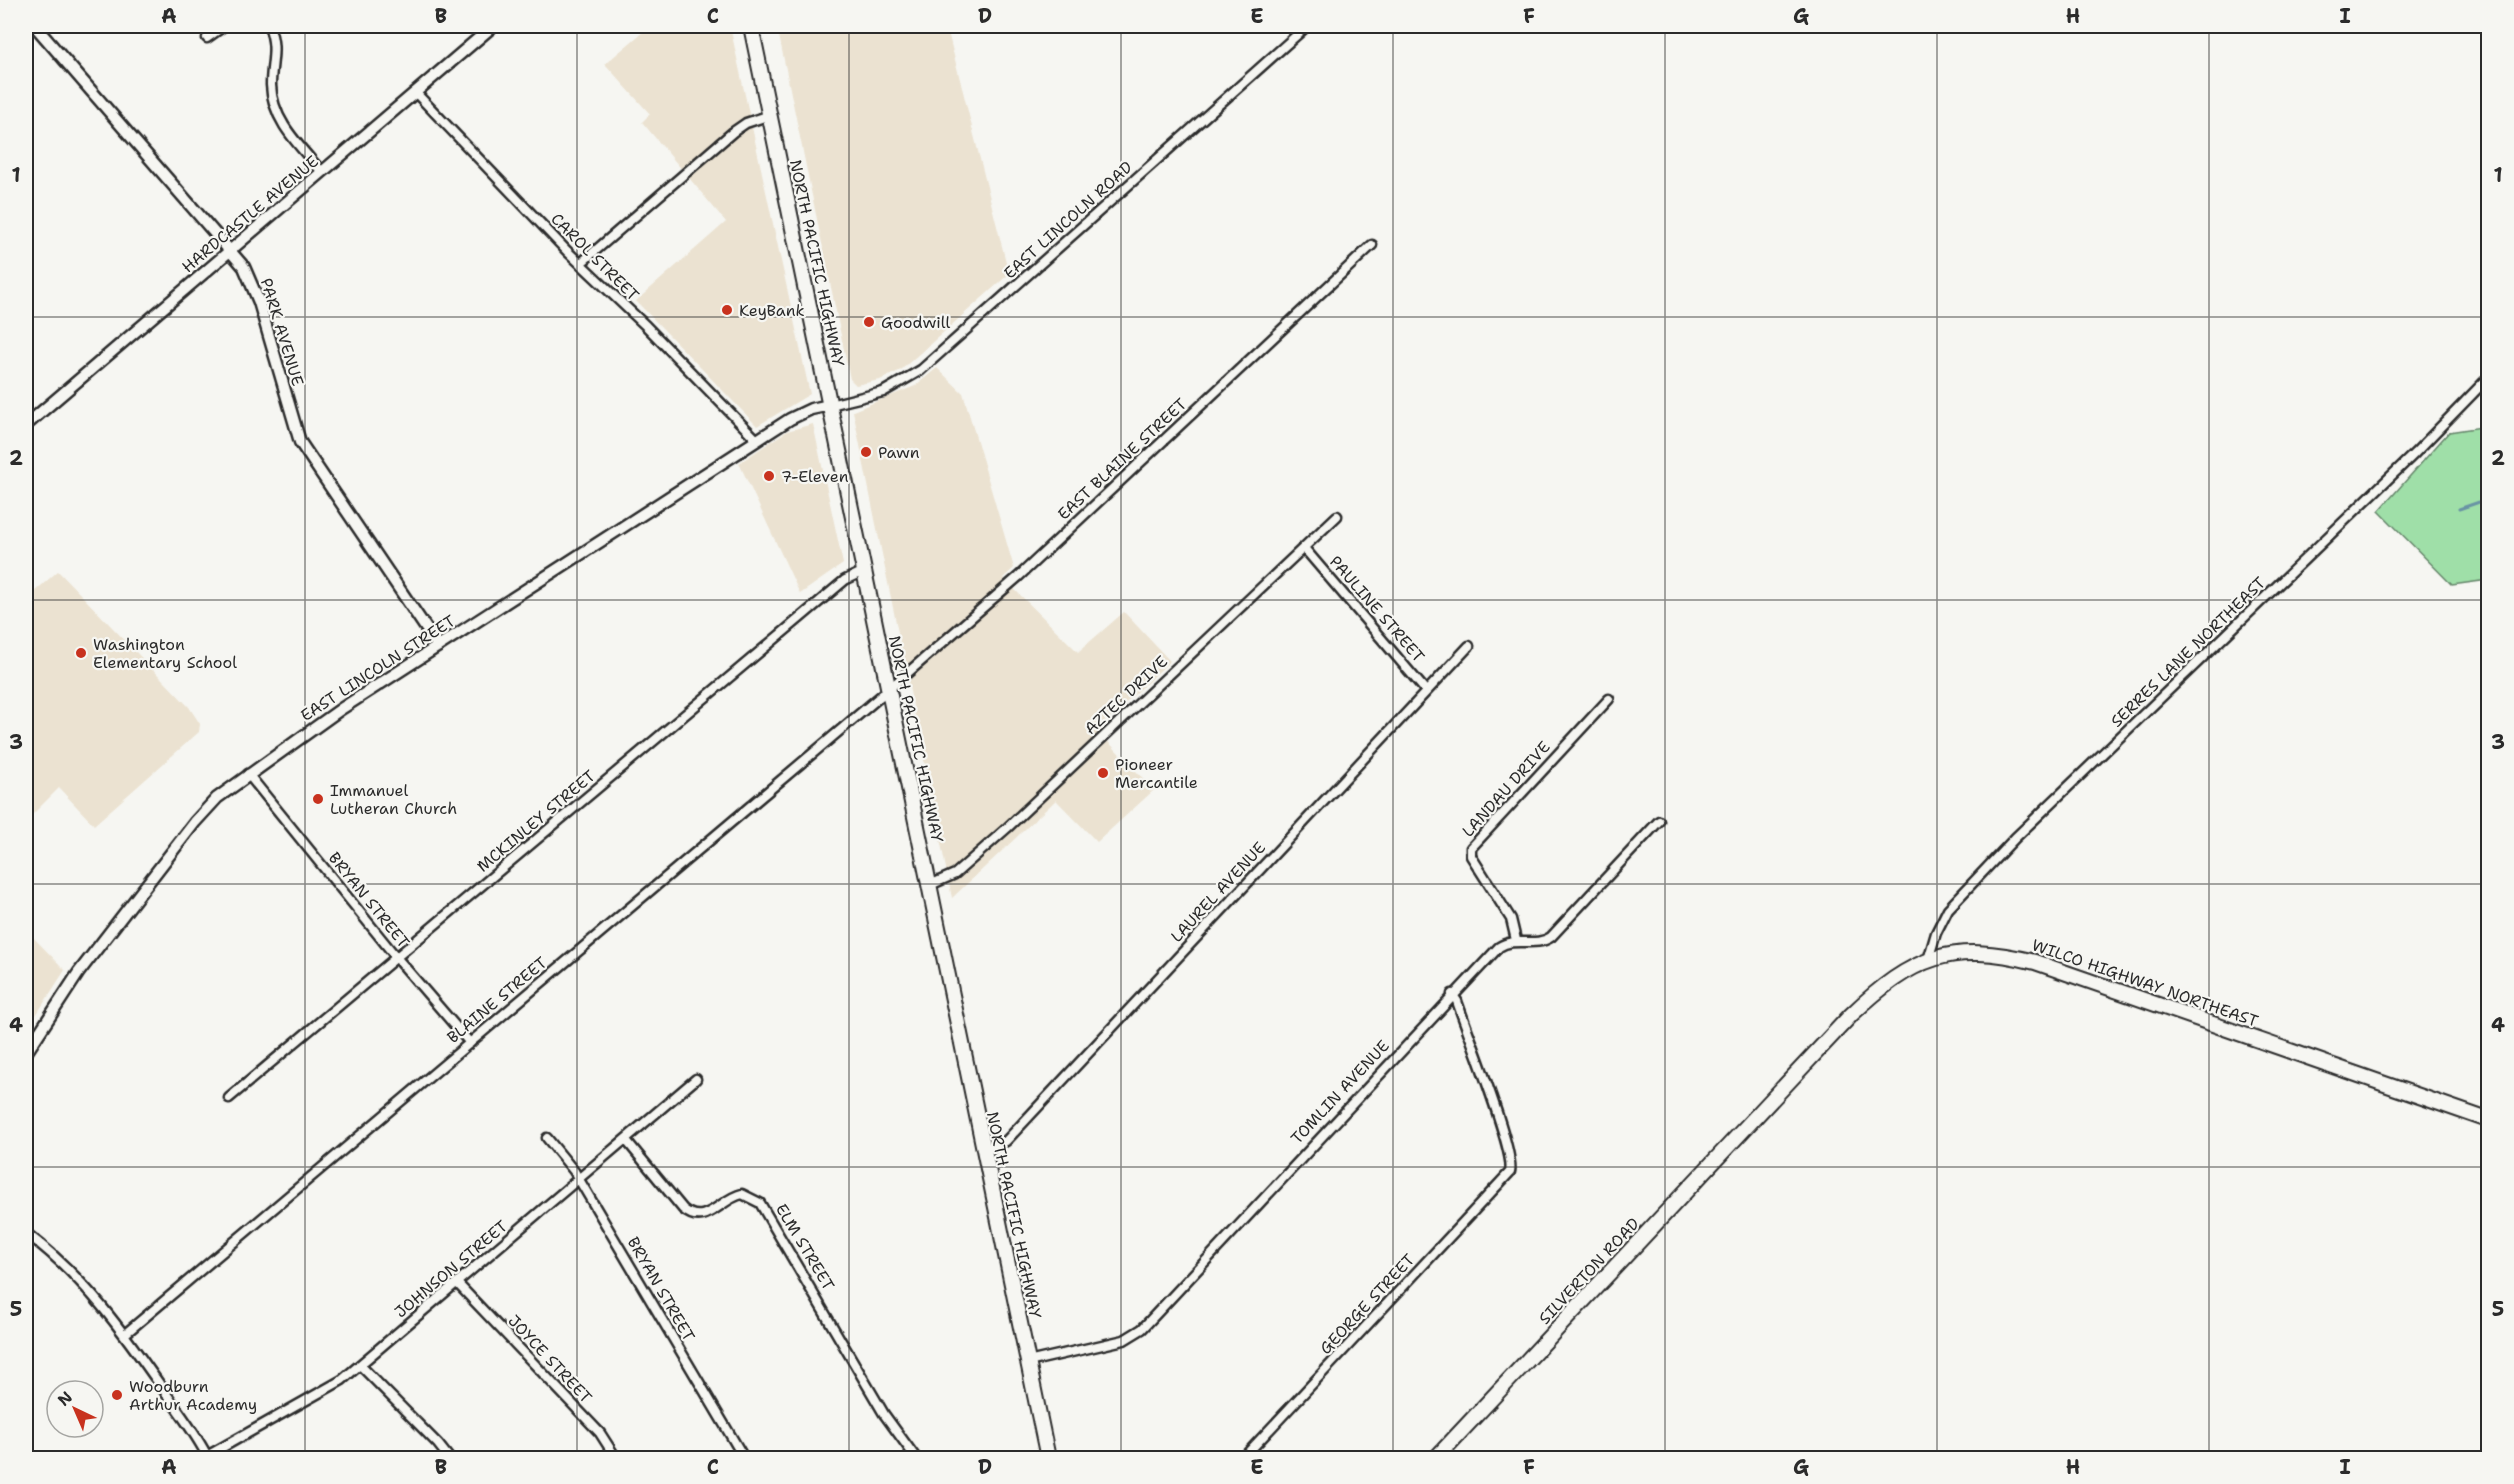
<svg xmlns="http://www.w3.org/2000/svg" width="2514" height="1484" font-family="'Shantell Sans',sans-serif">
<rect width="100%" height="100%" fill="#f6f6f2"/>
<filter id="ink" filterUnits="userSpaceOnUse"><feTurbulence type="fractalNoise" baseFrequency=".0167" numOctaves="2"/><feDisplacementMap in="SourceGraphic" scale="12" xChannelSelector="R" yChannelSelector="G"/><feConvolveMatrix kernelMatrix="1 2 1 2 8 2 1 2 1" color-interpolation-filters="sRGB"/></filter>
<g filter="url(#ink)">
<g fill="#ebe2d1">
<polygon points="650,26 730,26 810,394 757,426 636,301 726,222 642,122 650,114 605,64"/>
<polygon points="777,26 955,26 949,36 1009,274 901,370 880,380 856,385 850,379"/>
<polygon points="937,368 963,393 1014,568 1003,578 1078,652 1124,612 1170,661 1097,730 1154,790 1097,842 1056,800 952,898 853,411 915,386"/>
<polygon points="813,424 843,564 800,594 739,463 787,431"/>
<polygon points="58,571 189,707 200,724 199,732 94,825 59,788 26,821 26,599"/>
<polygon points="26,930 65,970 26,1031"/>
</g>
<polygon fill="#9fdfa8" stroke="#65856a" stroke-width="1.5" points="2488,426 2488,580 2452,585 2379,511 2449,432"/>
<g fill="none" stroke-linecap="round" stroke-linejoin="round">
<polyline stroke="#6994a4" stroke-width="3" points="2459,509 2488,499"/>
<defs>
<g id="minor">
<path d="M269,26C278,50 271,61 271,85C272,121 300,146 322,172"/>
<polyline points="207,38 224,26"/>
<polyline points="415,92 567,251 646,326 757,440"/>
<polyline points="581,263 733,132 746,123 770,115"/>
<polyline points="830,405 883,392 921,370 1307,26"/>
<polyline points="1304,548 1426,691"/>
<polyline points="248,774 396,957 470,1043"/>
<polyline points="930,885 955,874 1007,828 1337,516"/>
<polyline points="1516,940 1511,919 1471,856 1471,848 1609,699"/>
<polyline points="1928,960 1936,933 1948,909 2015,838 2415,453 2488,378"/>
<polyline points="229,1098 845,580 864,571"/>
<polyline points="547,1138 574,1171 744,1458"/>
<path d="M626,1140L683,1209C705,1228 720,1199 742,1194L760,1203L884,1414L916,1458"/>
<polyline points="984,1151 1006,1141 1469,646"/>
<path d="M26,1233C84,1276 124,1333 165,1392C180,1414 197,1435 208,1458"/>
<polyline points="457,1283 600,1433 616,1458"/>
<polyline points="125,1334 889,689 1018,577 1372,245"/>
<path d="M1028,1362L1124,1340L1142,1329L1499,947C1515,936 1535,948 1551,937L1659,821"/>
<polyline points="360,1365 438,1444 449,1458"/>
<polyline points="207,1456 342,1380 696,1079"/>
<path d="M1243,1458L1510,1172C1516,1152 1466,1029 1457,1001L1452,994"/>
</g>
<g id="tertiary">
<polyline points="35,26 244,267 259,302 300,442 438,646"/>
<polyline points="26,425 493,26"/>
<polyline points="26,1053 79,972 195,822 217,798 341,709 790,419 811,409 830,405"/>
</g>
<g id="primary">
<polyline points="751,26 1048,1458"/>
<path d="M1436,1458L1851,1015C1913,956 1951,941 2035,962L2488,1120"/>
</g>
</defs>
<use href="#minor" stroke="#2b2b2b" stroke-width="13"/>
<use href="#tertiary" stroke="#2b2b2b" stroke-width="15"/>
<use href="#primary" stroke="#2b2b2b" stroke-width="18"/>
<use href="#minor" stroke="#f6f6f2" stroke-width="8"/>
<use href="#tertiary" stroke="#f6f6f2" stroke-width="10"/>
<use href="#primary" stroke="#f6f6f2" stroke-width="14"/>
</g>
</g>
<path fill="none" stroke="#2b2b2b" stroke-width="1.5" stroke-opacity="0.55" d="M305,26V1458M577,26V1458M849,26V1458M1121,26V1458M1393,26V1458M1665,26V1458M1937,26V1458M2209,26V1458M26,317H2488M26,600H2488M26,884H2488M26,1167H2488"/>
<g fill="#c8321e" stroke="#f6f6f2" stroke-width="2">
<circle cx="727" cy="310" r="6"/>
<circle cx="869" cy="322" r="6"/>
<circle cx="866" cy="452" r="6"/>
<circle cx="769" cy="476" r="6"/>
<circle cx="81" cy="653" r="6"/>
<circle cx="1103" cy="773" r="6"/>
<circle cx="318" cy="799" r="6"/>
<circle cx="117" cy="1395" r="6"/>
</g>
<g text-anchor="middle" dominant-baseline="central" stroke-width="4.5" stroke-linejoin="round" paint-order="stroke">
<g font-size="16" fill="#2b2b2b" stroke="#f6f6f2">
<text transform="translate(250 214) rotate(-40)">HARDCASTLE AVENUE</text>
<text transform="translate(1068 220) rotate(-42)">EAST LINCOLN ROAD</text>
<text transform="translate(595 257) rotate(45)">CAROL STREET</text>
<text transform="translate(817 263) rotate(78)">NORTH PACIFIC HIGHWAY</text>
<text transform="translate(282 332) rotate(73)">PARK AVENUE</text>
<text transform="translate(1122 459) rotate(-43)">EAST BLAINE STREET</text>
<text transform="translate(1377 609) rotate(49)">PAULINE STREET</text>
<text transform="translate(2188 652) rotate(-44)">SERRES LANE NORTHEAST</text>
<text transform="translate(378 668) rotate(-33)">EAST LINCOLN STREET</text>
<text transform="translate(1126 695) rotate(-43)">AZTEC DRIVE</text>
<text transform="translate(916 739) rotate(78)">NORTH PACIFIC HIGHWAY</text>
<text transform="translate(1506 789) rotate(-48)">LANDAU DRIVE</text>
<text transform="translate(536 821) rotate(-40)">MCKINLEY STREET</text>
<text transform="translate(1218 892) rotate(-47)">LAUREL AVENUE</text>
<text transform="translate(369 900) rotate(51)">BRYAN STREET</text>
<text transform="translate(2145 983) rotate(19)">WILCO HIGHWAY NORTHEAST</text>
<text transform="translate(497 1000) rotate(-40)">BLAINE STREET</text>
<text transform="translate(1340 1092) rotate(-47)">TOMLIN AVENUE</text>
<text transform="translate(1014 1215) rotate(78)">NORTH PACIFIC HIGHWAY</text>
<text transform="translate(805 1247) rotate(59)">ELM STREET</text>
<text transform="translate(451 1269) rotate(-40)">JOHNSON STREET</text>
<text transform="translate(1589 1271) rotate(-47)">SILVERTON ROAD</text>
<text transform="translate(661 1289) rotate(60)">BRYAN STREET</text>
<text transform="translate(1367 1304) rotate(-47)">GEORGE STREET</text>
<text transform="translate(550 1359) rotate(47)">JOYCE STREET</text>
</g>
<g font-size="16" fill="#2b2b2b" stroke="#f6f6f2" text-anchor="start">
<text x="739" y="310">KeyBank</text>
<text x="881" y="322">Goodwill</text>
<text x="878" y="452">Pawn</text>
<text x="781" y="476">7-Eleven</text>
<text x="93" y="644">Washington<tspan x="93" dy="18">Elementary School</tspan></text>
<text x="1115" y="764">Pioneer<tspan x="1115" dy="18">Mercantile</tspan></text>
<text x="330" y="790">Immanuel<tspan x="330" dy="18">Lutheran Church</tspan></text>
<text x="129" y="1386">Woodburn<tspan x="129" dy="18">Arthur Academy</tspan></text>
</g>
</g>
<rect width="2514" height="1484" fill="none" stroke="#f6f6f2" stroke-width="66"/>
<g transform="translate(75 1409) rotate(316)"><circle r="28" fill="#f6f6f2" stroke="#a5a5a2" stroke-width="1.5"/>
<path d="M0-4.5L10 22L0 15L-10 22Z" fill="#c8321e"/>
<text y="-9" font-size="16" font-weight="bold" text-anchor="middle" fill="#2b2b2b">N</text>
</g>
<rect x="33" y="33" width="2448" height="1418" fill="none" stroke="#2b2b2b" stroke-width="2"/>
<g font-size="20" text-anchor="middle" font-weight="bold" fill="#2b2b2b">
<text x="169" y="23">A</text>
<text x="441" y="23">B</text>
<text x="713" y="23">C</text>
<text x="985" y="23">D</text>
<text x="1257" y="23">E</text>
<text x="1529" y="23">F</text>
<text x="1801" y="23">G</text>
<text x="2073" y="23">H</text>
<text x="2345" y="23">I</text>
<text x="16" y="182">1</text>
<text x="2498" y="182">1</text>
<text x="16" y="465">2</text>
<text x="2498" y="465">2</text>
<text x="16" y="749">3</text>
<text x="2498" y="749">3</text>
<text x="16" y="1032">4</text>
<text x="2498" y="1032">4</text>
<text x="16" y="1316">5</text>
<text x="2498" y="1316">5</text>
<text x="169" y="1474">A</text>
<text x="441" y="1474">B</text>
<text x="713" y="1474">C</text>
<text x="985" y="1474">D</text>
<text x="1257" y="1474">E</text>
<text x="1529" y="1474">F</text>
<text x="1801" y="1474">G</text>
<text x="2073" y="1474">H</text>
<text x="2345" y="1474">I</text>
</g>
</svg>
